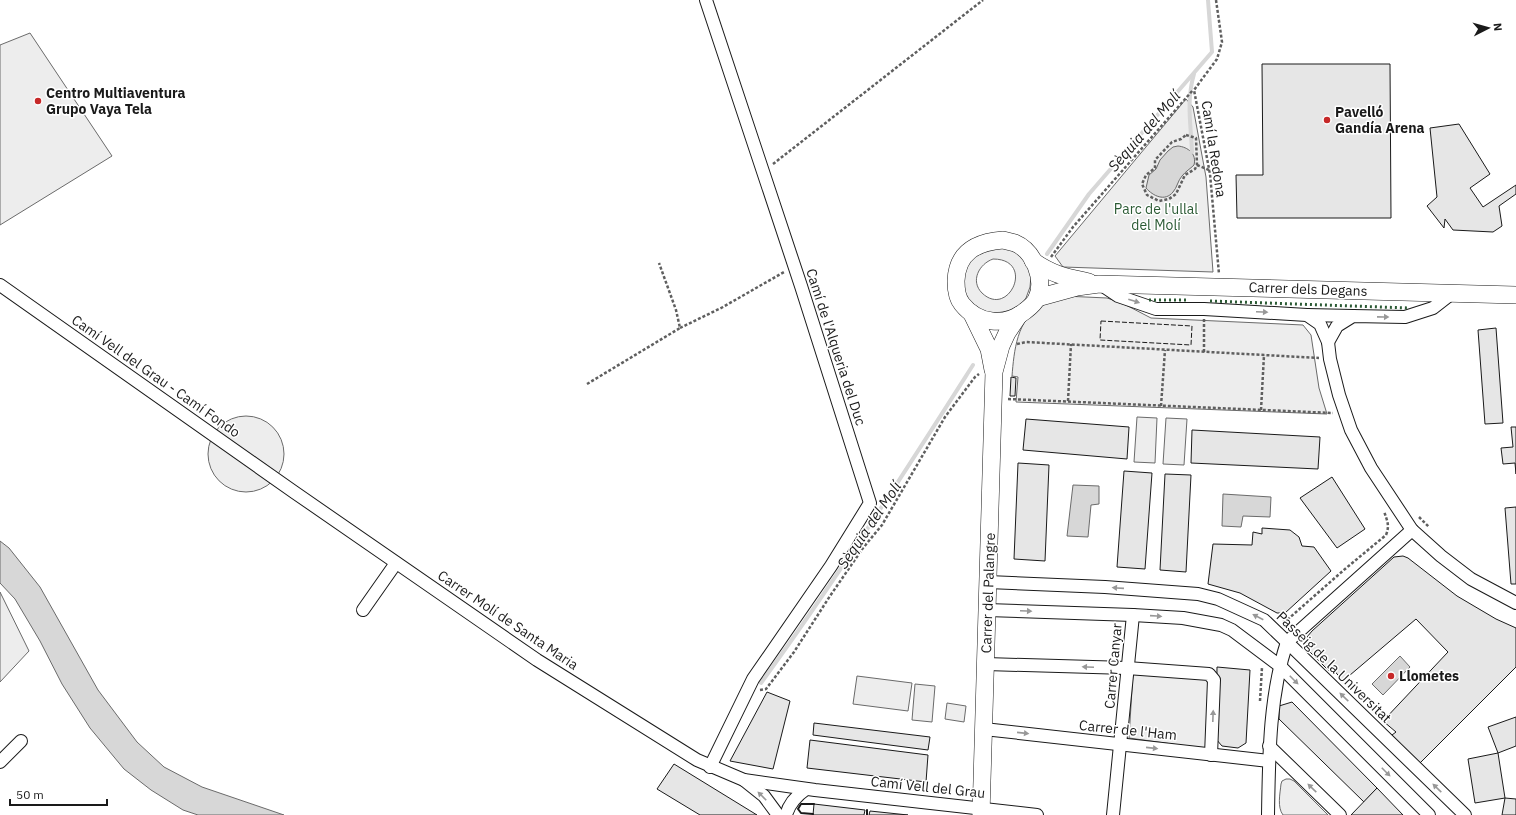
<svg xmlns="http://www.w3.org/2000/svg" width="1516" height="815" font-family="'IBM Plex Sans',sans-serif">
<rect width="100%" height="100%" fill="#fff"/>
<g fill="#ededed" stroke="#6a6a6a" fill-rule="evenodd">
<polygon points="30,33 112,156 0,225 0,45"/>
<polygon points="1186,99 1193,107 1206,177 1213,272 1063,267 1055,256"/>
<path d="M1000,245L1021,255L1028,265L1031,276L1030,287L1026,298L1019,307L1009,312L986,313L968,300L963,290L964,268L970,258ZM993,259C1036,259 1009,319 982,293C970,281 979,264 993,259Z"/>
<path d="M1064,296L1107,298L1122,303L1151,318L1303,325L1311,335L1319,388L1327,414L1016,402L1018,377L1012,376C1014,351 1017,319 1041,306C1048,302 1057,299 1064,296Z"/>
<circle cx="246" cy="454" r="38"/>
<polygon points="1137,417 1157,418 1155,463 1134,462"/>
<polygon points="1166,418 1187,419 1184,465 1163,464"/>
<polygon points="0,592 29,651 0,682"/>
<polygon points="1133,673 1204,678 1211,682 1208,749 1129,738"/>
<polygon points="857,676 912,683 908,711 853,704"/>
<polygon points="915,684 935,686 932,722 912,720"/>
<polygon points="947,703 966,706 964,722 945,719"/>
<path d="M1286,779H1290L1294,781L1328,815H1283C1277,807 1280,794 1281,784L1282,781Z"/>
</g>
<g fill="#d7d7d7" stroke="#6a6a6a">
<path d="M1178,146C1188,147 1197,154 1194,165C1190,169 1186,171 1182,176C1178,180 1177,188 1173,192C1165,202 1153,196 1146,188L1149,175L1156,169L1160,160L1168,151L1173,147Z"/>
<polygon points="1073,485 1099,486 1099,504 1091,505 1088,537 1067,536"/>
<polygon points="1223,494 1271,497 1270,517 1243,516 1241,527 1222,526"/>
<polygon points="0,541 9,548 40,587 98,690 137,742 164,767 202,787 284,815 198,815 183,810 151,790 124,769 90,728 62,684 40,641 15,599 0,583"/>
<polygon points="1400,656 1410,667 1383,695 1372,684"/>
</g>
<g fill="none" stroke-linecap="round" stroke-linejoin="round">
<g stroke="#d7d7d7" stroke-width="4">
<path d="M1192,152C1191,125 1186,101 1194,74"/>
<polyline points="1047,254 1089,194 1212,52 1208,0"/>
<path d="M761,683C836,580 904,473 973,365"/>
</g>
</g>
<g fill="#e6e6e6" stroke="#1a1a1a">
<polygon points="1262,64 1390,64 1391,218 1237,218 1236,175 1263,175"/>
<polygon points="1459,124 1490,174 1470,188 1483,207 1516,185 1516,194 1499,206 1502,226 1493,232 1453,230 1445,219 1444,228 1427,206 1437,197 1430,128"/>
<polygon points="1496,328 1503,423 1485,424 1478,330"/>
<polygon points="1011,377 1016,378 1015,396 1010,396"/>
<polygon points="1026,419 1129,427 1127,459 1023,450"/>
<polygon points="1511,427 1516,427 1516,474 1515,463 1503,464 1501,448 1513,447"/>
<polygon points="1192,430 1320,437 1318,469 1191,463"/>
<polygon points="1018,463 1049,465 1045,561 1014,559"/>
<polygon points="1124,471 1152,473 1145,569 1117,567"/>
<polygon points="1165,474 1191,475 1186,572 1160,570"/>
<polygon points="1332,477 1365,529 1337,548 1300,498"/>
<polygon points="1516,507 1516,584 1511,584 1505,508"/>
<polygon points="1262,528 1290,530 1299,537 1302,546 1314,547 1331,571 1285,613 1277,613 1240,593 1208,584 1213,544 1252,545 1253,532 1262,534"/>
<polygon points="1403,556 1408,558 1457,596 1496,619 1516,628 1516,667 1420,763 1392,735 1396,732 1383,721 1448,652 1416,619 1343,681 1332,668 1329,671 1308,650 1307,643 1307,637 1312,631 1394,557"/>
<polygon points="1217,667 1250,670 1246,743 1238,748 1222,746 1216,739"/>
<polygon points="767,692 790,701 773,769 730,761"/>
<polygon points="1292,702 1377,788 1364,802 1279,719 1279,706"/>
<polygon points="1516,717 1516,746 1498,753 1488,727"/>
<polygon points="814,723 930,737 928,750 813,735"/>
<polygon points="810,740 928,755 926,782 807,768"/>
<polygon points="1498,753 1505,798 1475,803 1468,759"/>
<polygon points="674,764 757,815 700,815 657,789"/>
<polygon points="1377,788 1403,815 1351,815"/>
<polygon points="1505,798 1516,799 1516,815 1502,815"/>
<polygon points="814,804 865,810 864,815 813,815"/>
<polygon points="870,811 908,815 869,815"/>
</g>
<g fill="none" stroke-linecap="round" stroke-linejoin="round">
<defs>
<g id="street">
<polyline points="706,0 801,286 870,503 831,566 753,679 710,767"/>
<polyline points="1100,284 1118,296 1156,309 1204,309 1307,315 1320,324 1328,342 1330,359 1339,395 1351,430 1371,468 1412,530 1441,556 1471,579 1516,603"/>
<polyline points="0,285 294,492 537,660 697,760 744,780 815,790 1037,815"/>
<polyline points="1307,315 1353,316"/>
<polyline points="1328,342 1337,326 1353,316 1405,317 1433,308 1451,294"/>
<polyline points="988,582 1105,587 1198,594 1218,599 1264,620 1287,642 1465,815"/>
<polyline points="363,610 396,563"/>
<polyline points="987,610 1133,615 1183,618 1221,625 1232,630 1280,666 1429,815"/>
<polyline points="986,664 1127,668 1209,674 1214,680 1211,755"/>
<polyline points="984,729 1269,761"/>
<polyline points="1269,746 1340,815"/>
<polyline points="0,762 21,741"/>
<polyline points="744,780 764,796 778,815"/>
<path d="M786,815C789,804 796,796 806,789"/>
<polyline points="1113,815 1133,615"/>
<path d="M1268,815C1269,757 1269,697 1287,642L1412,530"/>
</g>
<g id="secondary">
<path d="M1003,240C1007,241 1011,242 1015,243C1034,251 1045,279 1037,298C1035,303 1029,308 1025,311C1005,327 978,324 962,304C957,298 956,289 956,281C957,252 977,242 1003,240Z"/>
<path d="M1033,261C1053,275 1066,277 1089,282"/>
<polyline points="1037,298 1077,287 1099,284 1516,295"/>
<polyline points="972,314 989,349 993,370"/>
<polyline points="981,815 994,372 1001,346 1007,333 1019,315"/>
</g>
</defs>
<use href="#street" stroke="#1a1a1a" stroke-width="14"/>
<use href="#secondary" stroke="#1a1a1a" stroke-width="18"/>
<g stroke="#5f5f5f" stroke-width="2.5" stroke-dasharray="3 2" stroke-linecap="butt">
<polyline points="1216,0 1222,42 1217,59 1194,90 1210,174 1219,274"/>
<polygon points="1186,135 1196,138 1197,165 1195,169 1185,175 1176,194 1169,199 1159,201 1147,195 1142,184 1146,175 1155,168 1155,160 1172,142 1181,139"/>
<polyline points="773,164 983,0"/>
<polyline points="1197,165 1209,170"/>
<polyline points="1051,257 1073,227 1193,90"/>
<polyline points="1204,319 1204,352"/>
<polyline points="680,328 723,307 784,272"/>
<polyline points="1017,344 1026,342 1319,358"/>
<polyline points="587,384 680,328 676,310 659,263"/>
<polyline points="1008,399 1333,413"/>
<polyline points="1068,401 1071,344"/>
<polyline points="1161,406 1165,350"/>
<polyline points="1261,410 1264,355"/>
<polyline points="1419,517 1429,527"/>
<path d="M1283,622L1287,620L1345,569L1386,535C1390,525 1387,521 1384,511"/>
<polyline points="760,690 766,689 794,652 830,596 863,548 882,525 945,417 975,377 979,374"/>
<polyline points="1260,701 1262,667"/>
</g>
<use href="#street" stroke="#fff" stroke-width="12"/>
<use href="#secondary" stroke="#fff" stroke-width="17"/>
<g stroke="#2b5a34" stroke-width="3" stroke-dasharray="2 3" stroke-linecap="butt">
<polyline points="1149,300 1187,300"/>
<polyline points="1210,301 1409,308"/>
</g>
<polygon stroke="#1a1a1a" stroke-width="1" stroke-dasharray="5 2" stroke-linecap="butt" points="1101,321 1192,326 1191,345 1100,340"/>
<g stroke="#1a1a1a" stroke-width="2">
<polyline points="813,814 801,813 798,809 801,804 814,804"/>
<polyline points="867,815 867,810"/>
</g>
</g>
<defs><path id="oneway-solid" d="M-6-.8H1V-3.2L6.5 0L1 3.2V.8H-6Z"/></defs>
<g fill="#989898">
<use href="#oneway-solid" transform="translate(1134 301) rotate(18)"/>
<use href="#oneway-solid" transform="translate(1262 312) rotate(3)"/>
<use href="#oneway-solid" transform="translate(1383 317) rotate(1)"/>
<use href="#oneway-solid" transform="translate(1118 588) rotate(-176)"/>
<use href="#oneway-solid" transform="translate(1026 611) rotate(2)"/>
<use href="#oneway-solid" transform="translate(1156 616) rotate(4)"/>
<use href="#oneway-solid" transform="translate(1258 617) rotate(-153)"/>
<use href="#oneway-solid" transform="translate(1088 667) rotate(-178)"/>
<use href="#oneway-solid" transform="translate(1294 680) rotate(45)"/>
<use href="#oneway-solid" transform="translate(1344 697) rotate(-136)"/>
<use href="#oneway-solid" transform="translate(1213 716) rotate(-88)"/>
<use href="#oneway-solid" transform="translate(1023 733) rotate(6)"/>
<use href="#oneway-solid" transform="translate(1152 748) rotate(6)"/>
<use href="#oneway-solid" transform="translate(1386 772) rotate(45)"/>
<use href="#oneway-solid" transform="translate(1312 788) rotate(-136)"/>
<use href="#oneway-solid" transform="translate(1437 788) rotate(-136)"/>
<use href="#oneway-solid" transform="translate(762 796) rotate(-135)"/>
</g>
<g fill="#c62828" stroke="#fff" stroke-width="1.5">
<circle cx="38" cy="101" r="4"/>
<circle cx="1327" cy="120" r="4"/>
<circle cx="1391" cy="676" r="4"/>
</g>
<g text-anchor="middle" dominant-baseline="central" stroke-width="3" stroke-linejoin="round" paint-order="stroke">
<g font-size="14" font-weight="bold" fill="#1a1a1a" stroke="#fff" text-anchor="start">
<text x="46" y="93">Centro Multiaventura<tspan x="46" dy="16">Grupo Vaya Tela</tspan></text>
<text x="1335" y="112">Pavelló<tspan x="1335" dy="16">Gandía Arena</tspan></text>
<text x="1399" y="676">Llometes</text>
</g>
<g font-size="14" fill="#1a1a1a" stroke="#fff">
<text transform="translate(1214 149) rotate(81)">Camí la Redona</text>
<text transform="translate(1308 289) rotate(2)">Carrer dels Degans</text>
<text transform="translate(836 347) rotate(72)">Camí de l'Alqueria del Duc</text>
<text transform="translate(156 376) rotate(35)">Camí Vell del Grau - Camí Fondo</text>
<text transform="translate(988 593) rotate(-88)">Carrer del Palangre</text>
<text transform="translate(508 620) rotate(34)">Carrer Molí de Santa Maria</text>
<text transform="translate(1113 666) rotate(-85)">Carrer Canyar</text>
<text transform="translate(1334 667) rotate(44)">Passeig de la Universitat</text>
<text transform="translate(1128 730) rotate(6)">Carrer de l'Ham</text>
<text transform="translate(928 787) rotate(6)">Camí Vell del Grau</text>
</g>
<g font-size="14" fill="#2b5a34" stroke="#fff">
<text x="1156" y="209">Parc de l'ullal<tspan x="1156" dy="16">del Molí</tspan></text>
</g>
<g font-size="15" font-style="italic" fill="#1a1a1a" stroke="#fff">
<text transform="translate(1144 131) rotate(-49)">Sèquia del Molí</text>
<text transform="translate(869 525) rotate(-56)">Sèquia del Molí</text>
</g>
</g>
<g transform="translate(1488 28) rotate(84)" stroke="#ffffff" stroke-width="3" paint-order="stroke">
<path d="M0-3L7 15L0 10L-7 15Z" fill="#1a1a1a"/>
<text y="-6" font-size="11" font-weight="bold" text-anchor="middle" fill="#1a1a1a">N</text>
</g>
<path d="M10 799v6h97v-6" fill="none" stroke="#1a1a1a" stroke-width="2"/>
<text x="16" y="799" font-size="12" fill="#1a1a1a" stroke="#ffffff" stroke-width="3" paint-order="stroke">50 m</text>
</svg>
